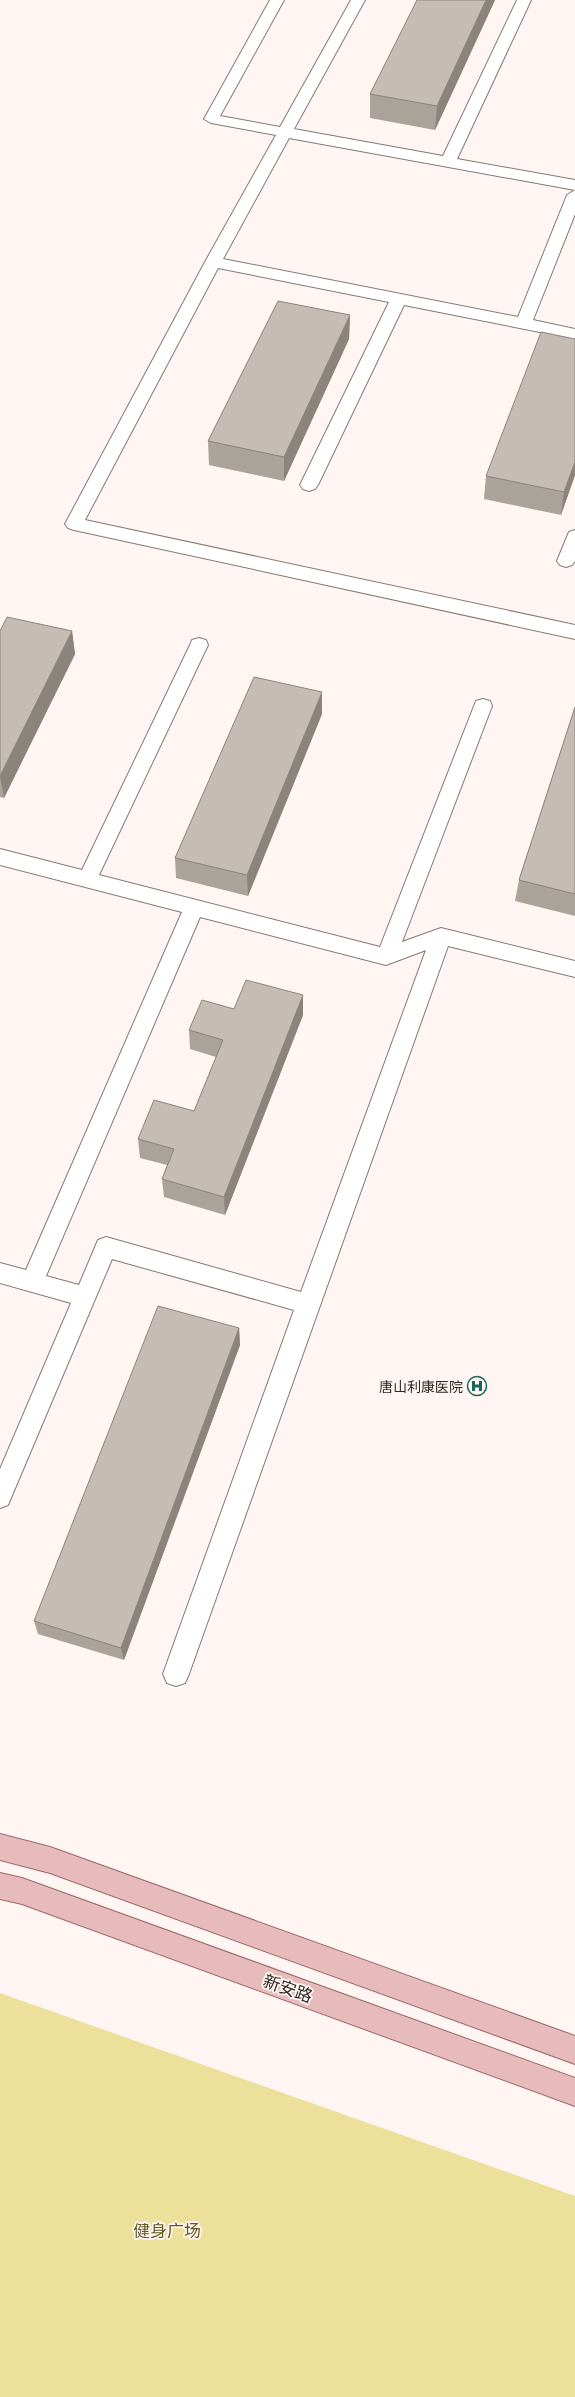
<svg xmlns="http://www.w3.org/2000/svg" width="575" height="2397" font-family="Commissioner,'Noto Sans SC',sans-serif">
<rect width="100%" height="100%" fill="#fff6f3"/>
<polygon fill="#ece09a" points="0,1993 575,2196 575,2397 0,2397"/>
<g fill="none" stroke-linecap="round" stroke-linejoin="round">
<defs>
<g id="minor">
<polygon points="270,0 284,0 220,116 280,127 351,0 365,0 294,129 443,156 517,0 531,0 457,159 575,180 575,190 289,138 223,259 518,317 567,195 575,190 575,214 533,320 575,329 575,339 404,305 318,485 315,489 309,491 303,489 300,485 389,302 218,268 85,520 575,625 575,639 74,530 68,528 65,524 205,262 276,135 211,123 204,119"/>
<polygon points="575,530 575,561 572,565 566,567 560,565 557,561 569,532"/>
<path d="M199,638L206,640L208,645L99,875L380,947L474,706L476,701L483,699L490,701L492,706L402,942L441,928L575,961V977L448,946L189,1674L185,1683L176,1686L167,1683L163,1674L294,1310L112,1259L8,1505L0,1508V1469L71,1303L0,1283V1263L26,1270L182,912L0,865V849L82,870L190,645L192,640ZM200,917L386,965L426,950L301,1292L106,1237L98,1240L79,1285L46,1276Z"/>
</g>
<g id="major">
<polygon points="0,1834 50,1847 575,2036 575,2064 50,1873 0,1860"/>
<polygon points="0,1873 22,1878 575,2078 575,2106 22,1904 0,1899"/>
</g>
</defs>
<use href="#minor" stroke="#857974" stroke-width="2"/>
<use href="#major" stroke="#9b6969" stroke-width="2"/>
<use href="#minor" fill="#fff" fill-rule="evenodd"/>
<use href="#major" fill="#e7babb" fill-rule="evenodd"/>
</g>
<g fill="#a9a39a">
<polygon points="495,0 435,130 370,118 370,94"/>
<polygon points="350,315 349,339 284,481 209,465 208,441"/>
<polygon points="575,475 561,515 484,499 486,476"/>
<polygon points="0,631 72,631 75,654 4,798 0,797"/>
<polygon points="575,707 575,916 515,901 519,880"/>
<polygon points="322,714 248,896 176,878 175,858"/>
<polygon points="303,995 303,1015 225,1215 164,1197 162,1179 167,1165 140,1158 138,1139 194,1111 216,1057 190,1049 189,1030 234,1009"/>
<polygon points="239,1328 240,1345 124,1660 38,1634 34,1621"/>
</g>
<g fill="#8a847d">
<polygon points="486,0 495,0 435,130 437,106"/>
<polygon points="350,315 349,339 284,481 284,457"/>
<polygon points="575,462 575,475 561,515 564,492"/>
<polygon points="72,631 75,654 4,798 0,776"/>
<polygon points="322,692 322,714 248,896 247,875"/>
<polygon points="303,995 303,1015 225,1215 224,1197"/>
<polygon points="239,1328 240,1345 124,1660 121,1648"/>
</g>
<g fill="#c5bdb3" stroke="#8a847d">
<polygon points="417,0 486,0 437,106 370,94"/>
<polygon points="278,301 350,315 284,457 208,441"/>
<polygon points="541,332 575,339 575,462 564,492 486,476"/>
<polygon points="7,617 72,631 0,776 0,631"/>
<polygon points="254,677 322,692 247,875 175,858"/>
<polygon points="575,707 575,894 519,880"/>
<polygon points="246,980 303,995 224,1197 162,1179 174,1149 138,1139 154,1100 194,1111 223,1040 189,1030 202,1000 234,1009"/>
<polygon points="158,1306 239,1328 121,1648 34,1621"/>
</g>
<defs>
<symbol id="hospital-ring" viewBox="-11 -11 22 22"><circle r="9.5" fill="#fff6f3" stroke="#1d655a" stroke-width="1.5"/><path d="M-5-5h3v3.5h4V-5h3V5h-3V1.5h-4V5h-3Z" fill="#1d655a"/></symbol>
</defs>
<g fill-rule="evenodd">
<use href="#hospital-ring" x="466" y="1375" width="22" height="22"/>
</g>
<g text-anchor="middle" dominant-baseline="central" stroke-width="3.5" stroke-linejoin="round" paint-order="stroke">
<g font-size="14" fill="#2c2725" stroke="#fff6f3" text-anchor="end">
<text x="463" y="1386">唐山利康医院</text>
</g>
<g font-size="17" fill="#2c2725" stroke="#fff6f3">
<text transform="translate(288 1988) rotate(20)">新安路</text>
</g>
<g font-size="17" fill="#615823" stroke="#fff6f3">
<text x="167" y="2230">健身广场</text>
</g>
</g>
</svg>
